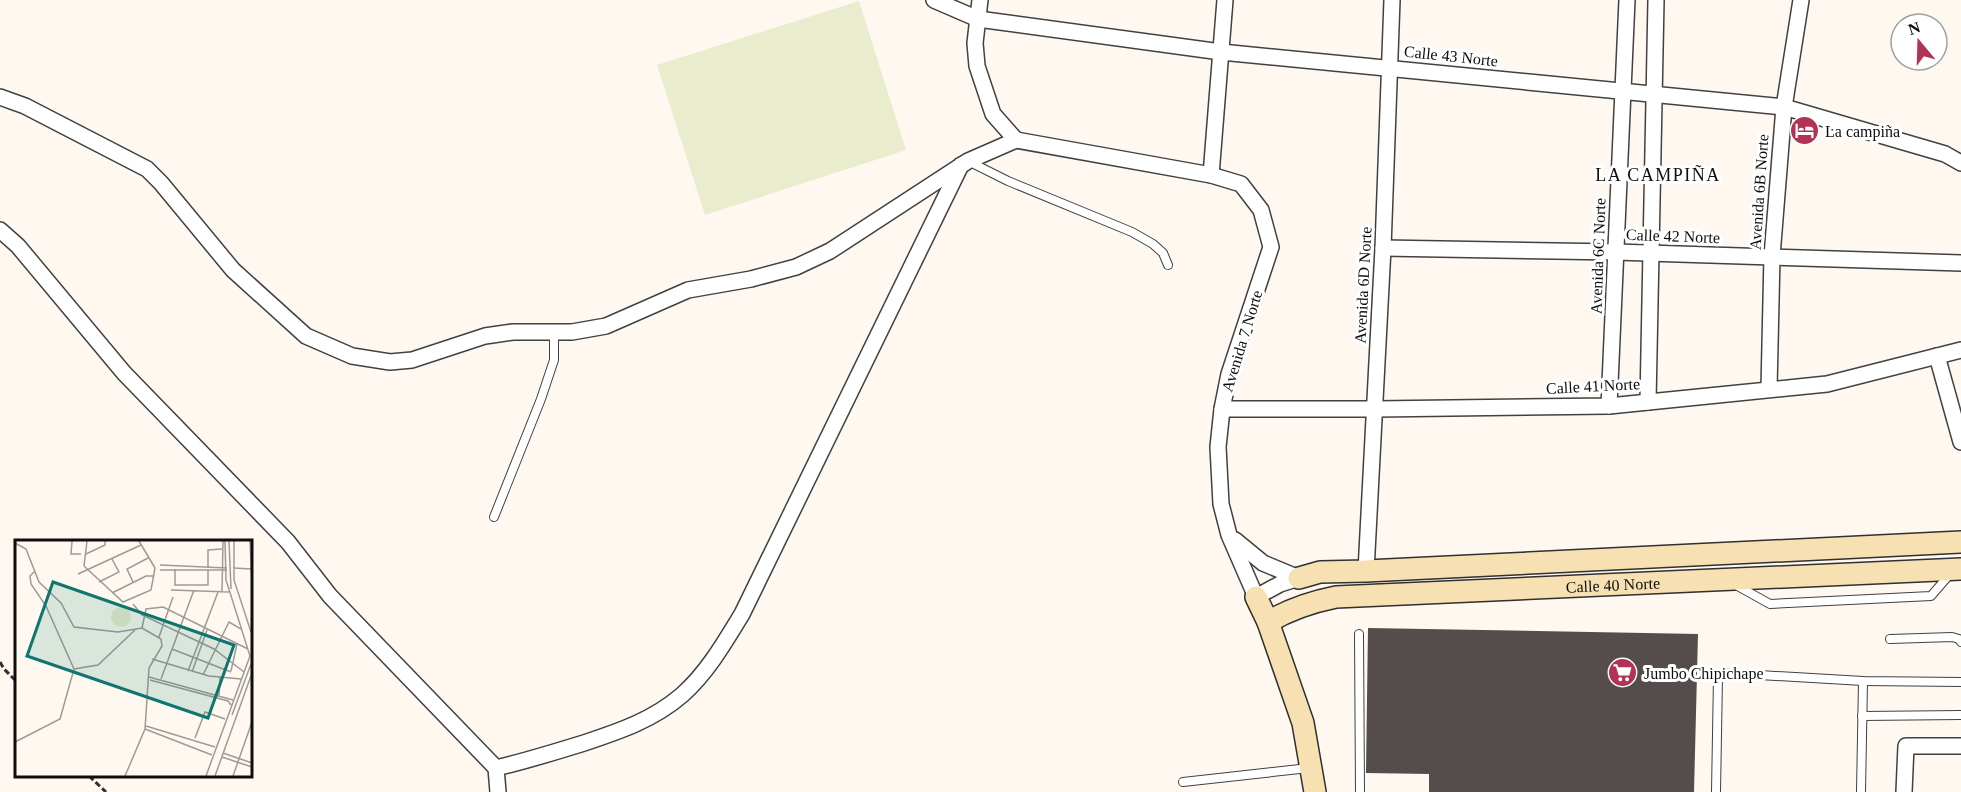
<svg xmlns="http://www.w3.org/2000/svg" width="1961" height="792" font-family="'Times New Roman',serif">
<rect width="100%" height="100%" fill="#fef8f0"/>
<polygon fill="#e9edce" points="859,1 906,150 705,215 657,65"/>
<polygon fill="#554d4b" points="1368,628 1698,634 1694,792 1429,792 1429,774 1366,773"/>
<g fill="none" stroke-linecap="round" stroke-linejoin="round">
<defs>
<g id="lane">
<polyline points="968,161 1008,181 1132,232 1153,244 1163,253 1168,265"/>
<polyline points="494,517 541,399 554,360 554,332"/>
<polyline points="1734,584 1770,604 1931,596 1950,574"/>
<polyline points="1359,634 1360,792"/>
<polyline points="1890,639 1952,637 1959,639 1961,642"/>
<polyline points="1862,716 1961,715"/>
<polyline points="1183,782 1309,768"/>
<polyline points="1716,792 1718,677 1725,673 1863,681 1961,682"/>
<polyline points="1861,792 1863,681"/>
</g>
<g id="street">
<polyline points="934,0 978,19 1221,52 1784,107 1945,154 1961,163"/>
<polyline points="980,0 975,43 977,66 993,114 1016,140"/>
<polyline points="0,97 25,106 147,169 161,183 233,270 306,336 352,356 390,362 412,360 485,336 513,332 572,332 606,326 688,290 751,279 796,267 830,251 968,161 1016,140"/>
<polyline points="1016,140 1211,175 1241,184 1261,210 1271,247 1229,374 1222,409 1218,447 1221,504 1229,535 1256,597 1280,584 1299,578"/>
<polyline points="1211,175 1225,0"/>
<polyline points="0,230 18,246 124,373 288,542 330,596 496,768 498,792"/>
<polyline points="1383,248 1616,252 1961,263"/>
<polyline points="1937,356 1961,442"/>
<polyline points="1769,389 1772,256 1784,107 1801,0"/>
<polyline points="1648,402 1656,0"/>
<polyline points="1609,406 1627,0"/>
<polyline points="1222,409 1376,409 1609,406 1827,384 1961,350"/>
<polyline points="1235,540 1263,563 1299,578"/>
<polyline points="1366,571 1383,248 1392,0"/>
<path d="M496,768C526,761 555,752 584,743C620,731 653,720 682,695C707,673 725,642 742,614L961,165"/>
<polyline points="1904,792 1906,746 1961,746"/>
</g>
<g id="secondary">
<polyline points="1299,578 1320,572 1366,571 1961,542"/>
<polyline points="1256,597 1268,622 1303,723 1315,792"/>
<path id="s1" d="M1268,622C1290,609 1311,602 1336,597L1961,569"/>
</g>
</defs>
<use href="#lane" stroke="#414141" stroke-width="10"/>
<use href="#street" stroke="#414141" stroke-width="18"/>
<use href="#secondary" stroke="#303030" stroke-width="24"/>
<g stroke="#303030" stroke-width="3" stroke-dasharray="6 3" stroke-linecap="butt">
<polyline points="0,662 4,669 16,681"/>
<polyline points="89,776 106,792"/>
</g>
<use href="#lane" stroke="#fff" stroke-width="8"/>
<use href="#street" stroke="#fff" stroke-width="15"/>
<use href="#secondary" stroke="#f7e0b2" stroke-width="21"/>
</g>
<defs>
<symbol id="hotel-disc" viewBox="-11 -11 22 22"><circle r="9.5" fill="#b13355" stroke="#fff"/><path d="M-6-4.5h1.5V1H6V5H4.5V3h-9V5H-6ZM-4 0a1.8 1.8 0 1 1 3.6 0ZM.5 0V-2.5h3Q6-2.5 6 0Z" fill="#fff"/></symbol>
<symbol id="supermarket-disc" viewBox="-11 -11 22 22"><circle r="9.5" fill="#b13355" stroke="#fff"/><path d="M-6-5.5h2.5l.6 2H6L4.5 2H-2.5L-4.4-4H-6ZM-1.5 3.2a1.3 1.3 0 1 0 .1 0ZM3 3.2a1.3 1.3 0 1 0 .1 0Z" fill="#fff"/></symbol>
</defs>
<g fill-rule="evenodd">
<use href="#hotel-disc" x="1788" y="114" width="33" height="33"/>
<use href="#supermarket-disc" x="1606" y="656" width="33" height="33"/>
</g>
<g text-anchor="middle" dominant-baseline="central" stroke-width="6" stroke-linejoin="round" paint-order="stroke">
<g font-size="16" fill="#0e0e0e" stroke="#fff">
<text transform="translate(1451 56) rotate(6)">Calle 43 Norte</text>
<text transform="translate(1759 192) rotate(-86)">Avenida 6B Norte</text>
<text transform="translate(1673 236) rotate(2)">Calle 42 Norte</text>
<text transform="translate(1598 256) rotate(-88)">Avenida 6C Norte</text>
<text transform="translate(1363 285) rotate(-87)">Avenida 6D Norte</text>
<text transform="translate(1242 341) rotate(-73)">Avenida 7 Norte</text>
<text transform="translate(1593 386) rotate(-3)">Calle 41 Norte</text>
<text stroke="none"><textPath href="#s1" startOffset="350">Calle 40 Norte</textPath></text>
</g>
<g font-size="16" fill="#0e0e0e" stroke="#fff" text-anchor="start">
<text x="1825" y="131">La campiña</text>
<text x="1644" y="673">Jumbo Chipichape</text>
</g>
<g font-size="18" letter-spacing="1.5" fill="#0e0e0e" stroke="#fff">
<text x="1658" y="175">LA CAMPIÑA</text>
</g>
</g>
<g transform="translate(15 540)">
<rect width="237" height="237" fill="#fef8f0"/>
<path d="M96 77a10 10 0 1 1 20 0a10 10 0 1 1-20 0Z" fill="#e9edce"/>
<path fill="none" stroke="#9e9a96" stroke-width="1.5" d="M57,1L56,14H66M124,1L140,28M214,1L216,49M219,1V40L236,92M235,1L237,43M0,3L11,9L24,42L46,63L59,87L103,92L127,88M71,14L90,5V1M145,25L212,28M69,26L108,62L136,50L140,28M69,26L72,1M193,28V10L207,9M218,28L237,29M160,29V45H193V30M145,30H212M63,34L126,5M84,42L104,32L97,19M118,42L112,29L133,18M156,50L214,52M207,52L208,1M97,53L131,36H139M118,64L127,75L199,109L229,132M127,88L131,69L148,67L233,109M144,97L158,57M157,109L216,132M137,119L194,136L226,139M59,129L83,125L120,90M173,131L203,52M216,131L222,104M177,132L192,90M188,135L214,82L226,89M134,137L218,160M146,139L179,50M135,140L213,161L216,165M204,156L205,137M217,175L236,124M131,186L200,207M130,189L197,215M180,198L190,172L210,179M0,202L45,179L59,129L31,66L16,44L15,36L20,31M208,213L237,223M207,217L237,227M110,236L130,189L134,128L147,106L146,99L127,88M191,236L235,116L211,40L210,1M200,236L237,133M218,236L237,182"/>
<path fill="#0f766e" fill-opacity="0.15" stroke="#0f766e" stroke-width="3" d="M38,42L219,105L193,178L12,116Z"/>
<rect width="237" height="237" fill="none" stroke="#0e0e0e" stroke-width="3"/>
</g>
<g transform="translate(1919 42) rotate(341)"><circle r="28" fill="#ffffff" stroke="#9f9f9f" stroke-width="1.5"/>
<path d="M0-4.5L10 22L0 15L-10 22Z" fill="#b13355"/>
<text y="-9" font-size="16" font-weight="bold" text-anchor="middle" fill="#0e0e0e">N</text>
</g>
</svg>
